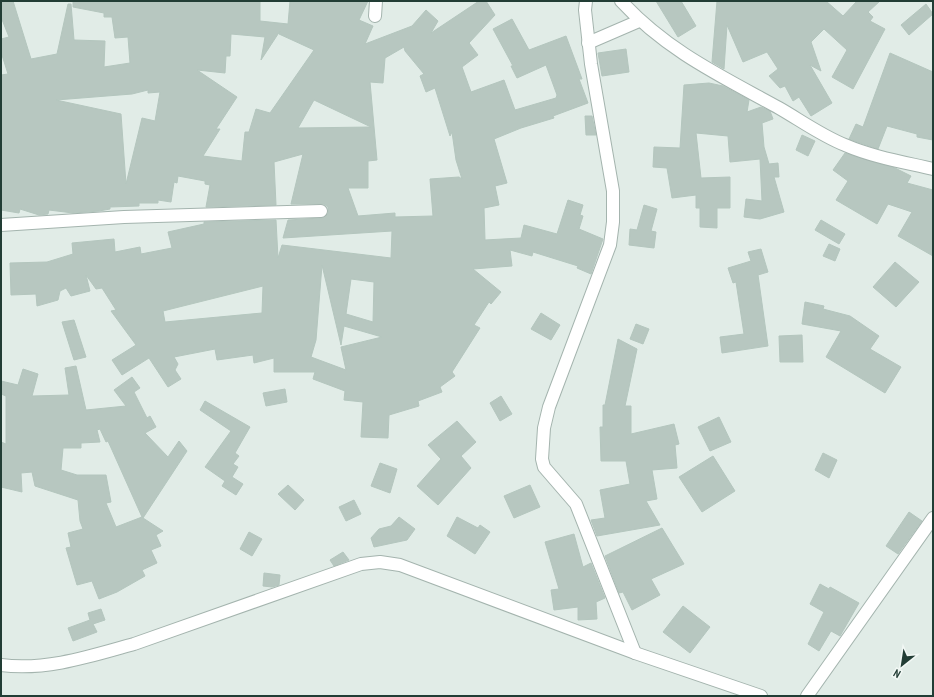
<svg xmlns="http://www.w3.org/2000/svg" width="934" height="697" font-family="'PT Sans Narrow',sans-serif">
<rect width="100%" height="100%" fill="#e1ece7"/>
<g fill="#b7c7c0" stroke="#b4c6be" fill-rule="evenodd">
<path d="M1,1H13L31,59L57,54L68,4H71L74,40L105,41L104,67L130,63L128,37L115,38L112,17H104V13L73,7V1H260V21L288,24L290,1H368L359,20L373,26L365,44L412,26L426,10L438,21L431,33L479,1H486L495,15L469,43L478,55L462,67L471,92L504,80L515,110L556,98L557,95L546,65L517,78L511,66H513L493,29L512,19L529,50L566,36L582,79H579L588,103L553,116L554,118L521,128L494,139L507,183L495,186L499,205L484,208L485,240L521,238L524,225L557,234L568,200L583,205L580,215L583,216L579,229L603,239L591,274L577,268L578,266L533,252L532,256L510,250L512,266L473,269L501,292L491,304L489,302L474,325L480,328L452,372L455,376L440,387L442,392L418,401L419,406L389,415L388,438L361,437L363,402L344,400L345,391L313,379L315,372H274V358L254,363L253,355L217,360L215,349L174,357L178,364L175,370L181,379L168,387L149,358L122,375L112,360L136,345L111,311L116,310L102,288L96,289L86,275L90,291L71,296L66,288L60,291L58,300L37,306L36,294L11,295L10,263L47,262L73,254L72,243L114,239L115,252L140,247L141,254L172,248L168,232L204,224V222L276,220L278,258L282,245L391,258L392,231L283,238L288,220L321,218L328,214V207L324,204H291L303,154L274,162L276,205L206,207L210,185L205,184V181L178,176L177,183L174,182L171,202L158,200V203H139V206L110,207V209L99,211L73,213L49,210L48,214L39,215L20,209L19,213L1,210V75L8,74L1,52V39L9,37L1,17ZM280,31L279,34L314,50L270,113L256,109L249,132H245L242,161L203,156L220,129H216L237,97L197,70L225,73L226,56H230L231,34L265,37L261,60ZM404,47L405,51L424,74L420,76L426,92L435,88L450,136L452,132L456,160L462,179L459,177L430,179L433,216L395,217V213L358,216L348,188H368V161L377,160L370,82L383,83L385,58ZM148,90V93L160,92L155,121L142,118L126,184L121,114L56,100L132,94ZM314,100L371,127L298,128ZM322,265L341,345L344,326L382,337L341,347L346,370L311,357L316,340ZM351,279L374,282L373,322L346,314ZM263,286L262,313L165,322L163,311Z"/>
<polygon points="656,1 681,1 696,26 678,37"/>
<polygon points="717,1 826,1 843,16 857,1 880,1 868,12 873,17 870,21 885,29 853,89 832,77 847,50 824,29 811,42 821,71 810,65 832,103 811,116 799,97 793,101 785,86 780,88 769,76 778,69 767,52 743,62 727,25 724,69 712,62"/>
<polygon points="926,4 933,14 909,35 901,25"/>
<polygon points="626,49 629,72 602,76 598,53"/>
<polygon points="890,53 933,72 933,140 917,137 917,134 887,126 878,149 849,139 856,124 863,127"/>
<polygon points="709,83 723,86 749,100 747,112 761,107 770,111 773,119 762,123 764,147 769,164 778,163 779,177 774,177 784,212 760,219 744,217 746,199 762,201 760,159 730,162 728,136 696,133 701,178 730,177 730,208 717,208 717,228 700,227 700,208 696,208 696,195 672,198 667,168 653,167 654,147 680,148 684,85"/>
<polygon points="585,116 592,116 596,135 586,135"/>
<polygon points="802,135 815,141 808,156 796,150"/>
<polygon points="845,153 895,168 911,176 907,183 933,190 933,256 898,236 912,212 888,204 877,224 836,200 848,181 833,170"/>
<polygon points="644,205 657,209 651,231 656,232 654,248 629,245 630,229 637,230"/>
<polygon points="821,220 845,234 839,244 815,230"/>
<polygon points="829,244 840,249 835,261 823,256"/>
<polygon points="761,249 768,272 758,275 768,346 722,353 720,337 744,334 736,282 733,283 728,268 751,261 748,252"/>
<polygon points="895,262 919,282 896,307 873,287"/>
<polygon points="805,302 824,306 823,309 850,316 879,336 870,349 901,367 885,393 826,357 841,331 802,324"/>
<polygon points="541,313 560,325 551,340 531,329"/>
<polygon points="74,320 86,357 74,360 62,322"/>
<polygon points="636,324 649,329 643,344 630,339"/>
<polygon points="802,335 803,362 780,362 779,336"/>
<polygon points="618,339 637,349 625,406 631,406 631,434 674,424 679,444 675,445 677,468 652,470 657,499 646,501 660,525 597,536 591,520 605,518 600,490 630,484 626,461 601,461 600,427 603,427 603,405 605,405"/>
<path d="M76,366L86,410L126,406L114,390L132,377L140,388L134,392L147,418L150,416L156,427L145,433L168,457L179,441L187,451L143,518L163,531L156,535L161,546L151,550L157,563L142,570L145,576L117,592L99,599L92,581L77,585L66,548L71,547L68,533L83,529L80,521L78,500L35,486L32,472L21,473L22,492L1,487V442L6,444V396L1,394V381L18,385L23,369L38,374L32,396L69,395L65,368ZM100,429L106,442L108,441L142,517L116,527L106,503L111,502L106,475H77L61,470L63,448H81V443L100,442L97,430Z"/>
<polygon points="285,389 287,402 266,406 263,393"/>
<polygon points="501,396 512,414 500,421 490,403"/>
<polygon points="205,401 250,427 235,453 239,456 233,464 238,467 232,477 243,484 236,495 222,486 225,481 205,467 231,431 200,410"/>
<polygon points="719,417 731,442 710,451 698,427"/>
<polygon points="457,421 476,442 461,456 471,468 438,505 417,486 441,459 428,445"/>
<polygon points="823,453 837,460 829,478 815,470"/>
<polygon points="713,456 735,491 702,512 679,477"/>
<polygon points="380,463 397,469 390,493 371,486"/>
<polygon points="288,485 304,500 295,510 278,494"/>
<polygon points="530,485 540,507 514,518 504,496"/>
<polygon points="354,500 361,514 346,521 339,507"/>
<polygon points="909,512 922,521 898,554 886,546"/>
<polygon points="399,517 415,529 407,540 374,547 371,538 379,529 391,526"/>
<polygon points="457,517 478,528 480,525 490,532 475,554 447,536"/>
<polygon points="662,528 684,564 651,579 660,595 632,610 623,592 619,593 605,556"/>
<polygon points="249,532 262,539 252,556 240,549"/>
<polygon points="574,534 583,567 591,563 605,598 596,602 597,619 578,620 578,607 554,610 551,590 559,589 545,542"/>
<polygon points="343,552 349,560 334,566 330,560"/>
<polygon points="264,573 280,575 279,585 272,587 263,586"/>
<polygon points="820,584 829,589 830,587 859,603 840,636 831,631 819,651 808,644 824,612 810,604"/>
<polygon points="683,606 710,627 690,653 663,632"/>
<polygon points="101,609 105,620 93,624 97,632 73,641 68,628 90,620 88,613"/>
</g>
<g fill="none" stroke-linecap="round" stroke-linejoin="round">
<defs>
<g id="minor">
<polyline points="586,1 585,10 591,64 613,191 613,222 610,245 549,407 544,428 542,459 544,467 576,504 635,653"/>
<path d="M621,1C667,51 721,76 779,108C800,120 822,136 845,145C873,157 903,162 933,169"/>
<polyline points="375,16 376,1"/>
<polyline points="588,43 639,21"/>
<polyline points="1,225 124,217 321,211"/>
<path d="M1,665C46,671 91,656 134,644L361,564L380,562L400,565L635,653L761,696"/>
<polyline points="807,696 933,518"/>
</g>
</defs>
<use href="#minor" stroke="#a4b4ae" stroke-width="14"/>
<use href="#minor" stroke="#fff" stroke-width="12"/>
</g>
<rect width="934" height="697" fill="none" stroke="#223d35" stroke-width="4"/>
<g transform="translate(902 665) rotate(210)" stroke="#f2f8f5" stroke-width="3" paint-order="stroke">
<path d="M0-3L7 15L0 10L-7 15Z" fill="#223d35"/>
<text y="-6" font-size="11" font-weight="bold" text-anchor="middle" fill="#223d35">N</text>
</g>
</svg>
